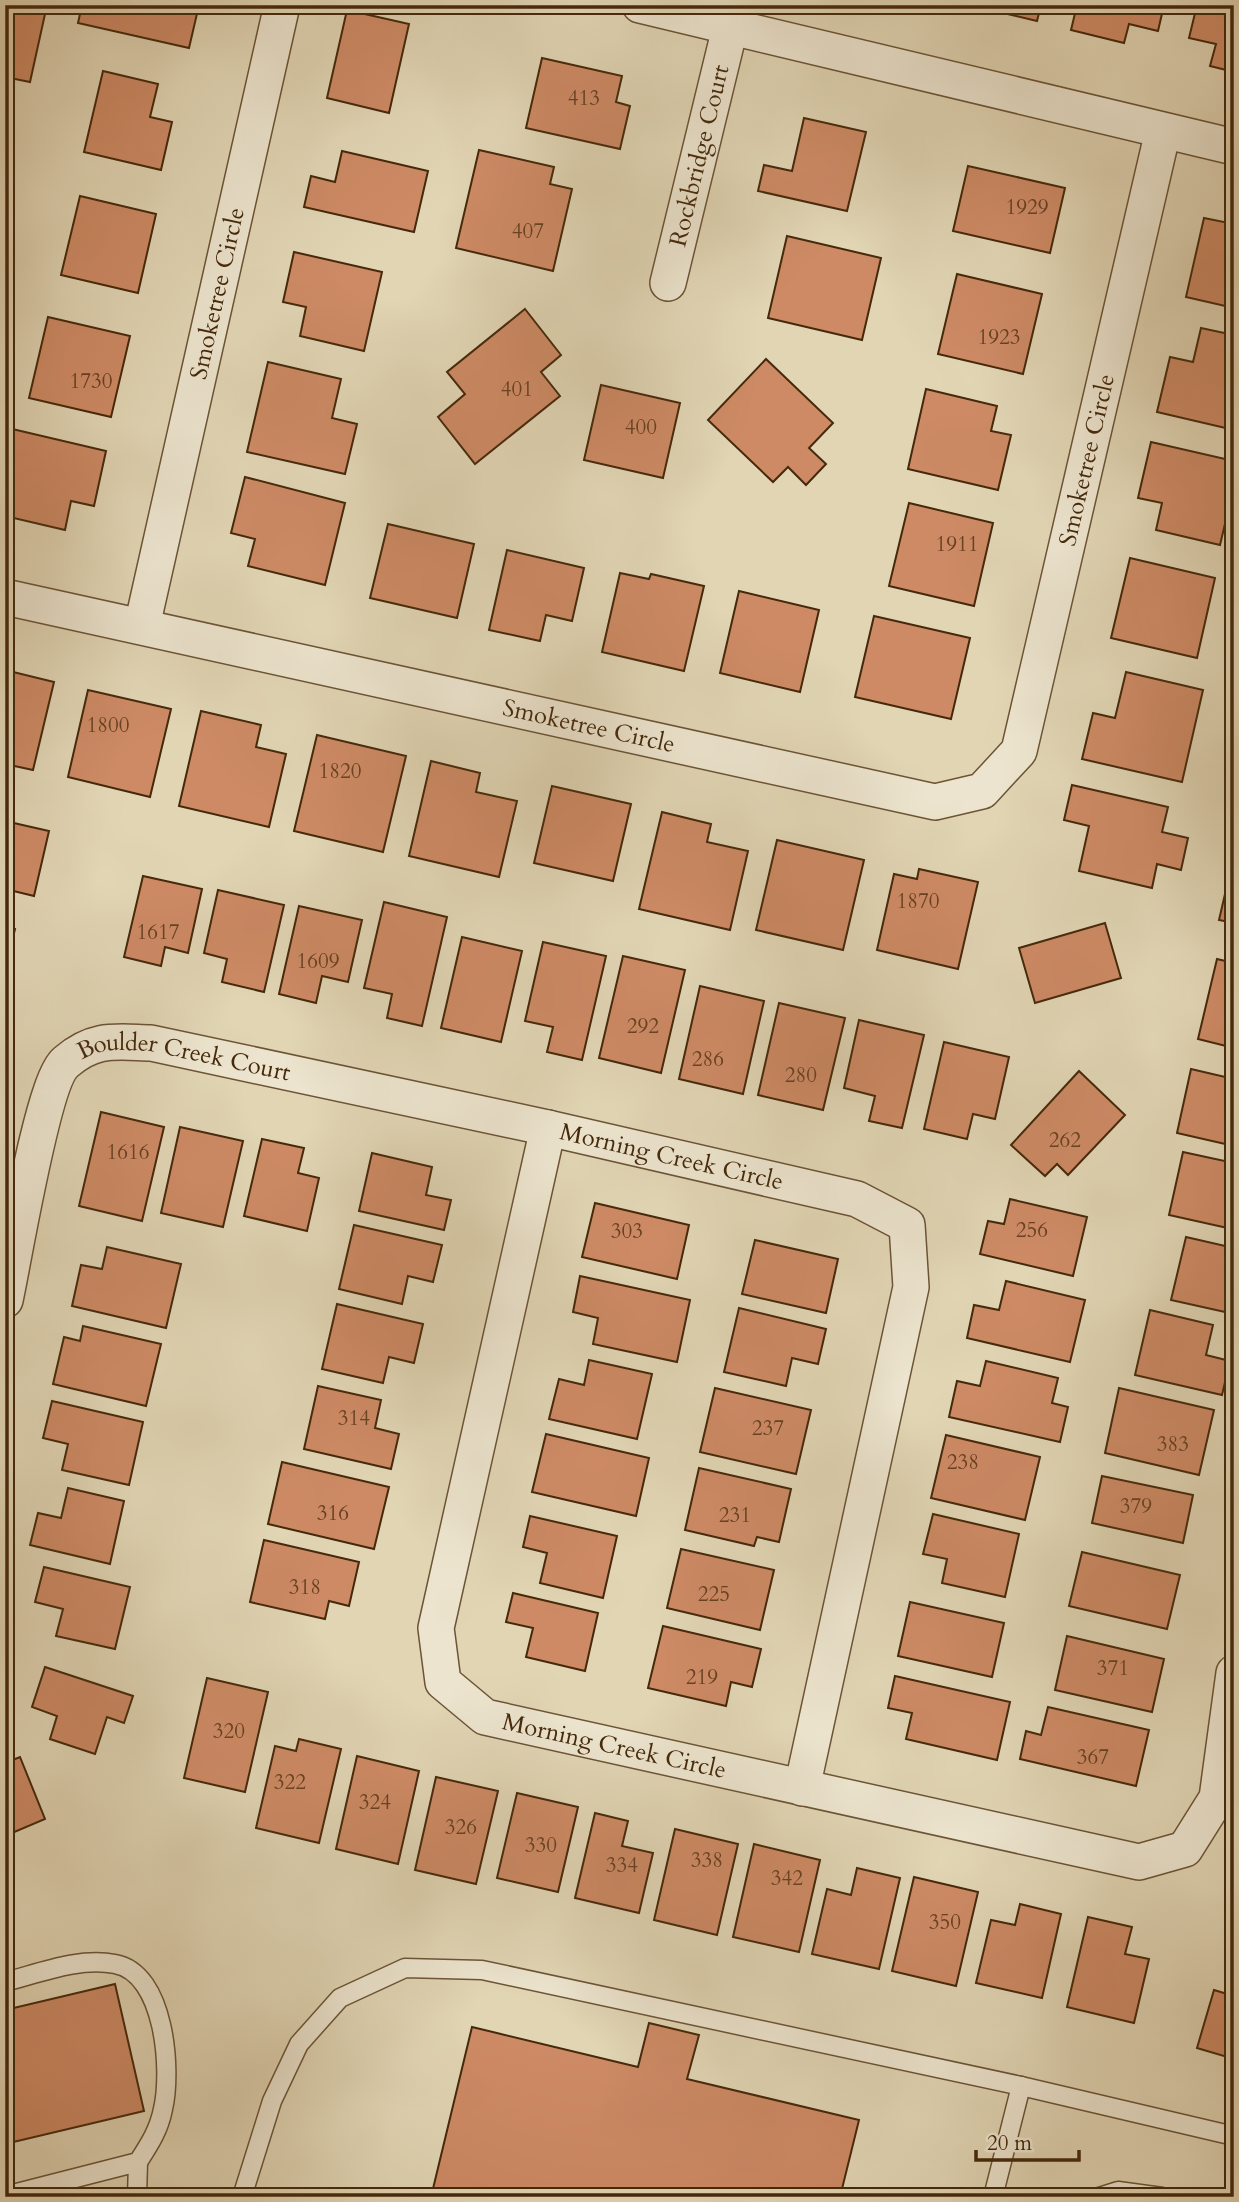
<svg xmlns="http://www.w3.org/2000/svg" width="1239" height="2202" font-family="Cardo,serif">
<rect width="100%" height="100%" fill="#e1d5b4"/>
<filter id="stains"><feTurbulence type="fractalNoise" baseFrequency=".00286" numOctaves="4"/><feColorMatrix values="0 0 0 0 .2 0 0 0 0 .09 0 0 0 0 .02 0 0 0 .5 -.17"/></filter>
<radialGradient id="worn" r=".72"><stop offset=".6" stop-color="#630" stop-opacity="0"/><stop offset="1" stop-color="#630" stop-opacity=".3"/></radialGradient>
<g fill="#cd8a65" stroke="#45290b" stroke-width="2">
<polygon points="5,5 47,5 30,82 5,77"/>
<polygon points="82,5 199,5 189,48 78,23"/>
<polygon points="983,5 1041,5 1037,21 982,8"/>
<polygon points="1077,5 1164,5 1158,31 1129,24 1124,43 1071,30"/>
<polygon points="1197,5 1234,5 1234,72 1210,66 1216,44 1189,38"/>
<polygon points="347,10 409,24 389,113 327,98"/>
<polygon points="542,58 622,76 616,102 630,106 620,149 526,128"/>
<polygon points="103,71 158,84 150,117 172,122 161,170 84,152"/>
<polygon points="804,118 866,132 847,211 758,191 764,165 792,171"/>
<polygon points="479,150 554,167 550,184 572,189 553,271 456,248"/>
<polygon points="342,151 428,171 414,232 304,207 311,176 335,182"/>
<polygon points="968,166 1065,188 1050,253 953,231"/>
<polygon points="80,196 156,214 138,293 61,275"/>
<polygon points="1204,218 1234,224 1234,308 1186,297"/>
<polygon points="787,236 881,258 862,340 768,318"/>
<polygon points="294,252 382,272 364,351 300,336 306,307 283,302"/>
<polygon points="957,274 1042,294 1023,374 938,354"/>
<polygon points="525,309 561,355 541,372 560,396 475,464 438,417 465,394 447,372"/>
<polygon points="48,317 130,336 111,417 29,398"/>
<polygon points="1201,328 1234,335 1234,430 1157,412 1170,357 1193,362"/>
<polygon points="766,359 833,423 809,448 826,464 806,485 788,467 773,482 708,420"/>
<polygon points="268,362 341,379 332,418 357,424 345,474 247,452"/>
<polygon points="601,385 680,403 663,478 584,460"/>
<polygon points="926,389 997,406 991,431 1011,435 998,490 908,469"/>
<polygon points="8,428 106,451 94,506 71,501 65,530 5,516"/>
<polygon points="1151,442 1234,461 1234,486 1220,545 1156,530 1162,503 1138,498"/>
<polygon points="245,477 345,503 325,585 248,566 255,539 231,533"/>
<polygon points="909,503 993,523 974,606 889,586"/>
<polygon points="388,524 474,544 457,618 370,598"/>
<polygon points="507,550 584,568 572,621 546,615 540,641 489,630"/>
<polygon points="1130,558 1215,578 1197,658 1111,638"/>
<polygon points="620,573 649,579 651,574 704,586 684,671 602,652"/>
<polygon points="739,591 819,610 800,692 720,673"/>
<polygon points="874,616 970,638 951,719 855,697"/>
<polygon points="5,670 54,682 33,770 5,764"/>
<polygon points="1126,672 1203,690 1182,782 1082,759 1093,713 1115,718"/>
<polygon points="88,690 171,709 150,797 68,777"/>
<polygon points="201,711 261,725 256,747 286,754 269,827 179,806"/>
<polygon points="317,735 406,756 383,852 294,831"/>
<polygon points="431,761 480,773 476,792 517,801 499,877 409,856"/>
<polygon points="1072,785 1168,807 1162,832 1188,838 1181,870 1157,864 1152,888 1079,871 1089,826 1064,820"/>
<polygon points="552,786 631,804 613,881 534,863"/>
<polygon points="662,812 711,824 707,842 748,851 730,930 639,909"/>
<polygon points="5,821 49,831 34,896 5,889"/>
<polygon points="777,840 864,860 843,950 756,930"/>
<polygon points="1234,855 1234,923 1219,920"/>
<polygon points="919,869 978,882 958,969 877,950 894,874 917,879"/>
<polygon points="143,876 202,889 188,953 165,947 161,966 124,957"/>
<polygon points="218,890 284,905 264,992 222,982 227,959 204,953"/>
<polygon points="384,902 447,917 422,1026 387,1018 392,994 364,988"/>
<polygon points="299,906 362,920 348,982 322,976 316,1003 279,994"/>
<polygon points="1105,923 1121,978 1035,1003 1019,948"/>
<polygon points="5,927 15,929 5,971"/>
<polygon points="462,937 522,951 501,1042 441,1028"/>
<polygon points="543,942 606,956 582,1060 547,1052 553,1027 525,1021"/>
<polygon points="623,956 685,970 661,1073 599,1058"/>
<polygon points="1217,959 1234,963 1234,1048 1198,1039"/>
<polygon points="700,986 764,1001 743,1094 679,1079"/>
<polygon points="779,1003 845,1018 823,1110 758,1095"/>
<polygon points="859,1020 924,1035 902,1128 869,1121 875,1096 844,1088"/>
<polygon points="944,1042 1009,1057 995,1119 973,1114 967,1139 924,1129"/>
<polygon points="1191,1069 1234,1079 1234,1146 1177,1133"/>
<polygon points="1079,1071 1125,1115 1068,1175 1057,1164 1045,1176 1011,1145"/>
<polygon points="101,1112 164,1127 142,1221 79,1206"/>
<polygon points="180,1127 243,1141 223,1227 161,1213"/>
<polygon points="262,1139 304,1148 298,1173 319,1178 307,1231 244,1216"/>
<polygon points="1183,1152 1234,1163 1232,1229 1169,1215"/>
<polygon points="372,1153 432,1167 426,1195 451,1200 444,1230 359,1211"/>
<polygon points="1010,1199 1087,1217 1073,1276 980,1254 988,1221 1004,1224"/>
<polygon points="595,1203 689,1225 677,1279 582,1257"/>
<polygon points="354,1225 442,1245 433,1282 408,1276 402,1304 339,1289"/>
<polygon points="1186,1237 1234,1248 1227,1278 1234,1280 1234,1314 1171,1300"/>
<polygon points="755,1240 838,1259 826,1313 742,1294"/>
<polygon points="107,1247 181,1264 166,1328 72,1306 81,1265 102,1269"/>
<polygon points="580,1276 690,1300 677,1362 593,1344 598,1318 573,1312"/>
<polygon points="1006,1281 1085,1300 1070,1362 967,1338 974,1305 999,1310"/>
<polygon points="337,1304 423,1324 414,1363 389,1357 383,1383 322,1369"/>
<polygon points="739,1308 826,1329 818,1364 792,1358 786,1386 724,1372"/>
<polygon points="1150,1310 1213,1325 1206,1355 1230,1361 1222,1395 1135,1375"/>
<polygon points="83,1326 161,1344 146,1406 53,1384 64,1337 80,1341"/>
<polygon points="589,1360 652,1374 637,1439 549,1419 559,1379 584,1385"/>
<polygon points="986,1361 1058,1378 1052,1403 1068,1407 1060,1442 949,1417 957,1381 980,1386"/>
<polygon points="318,1386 381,1400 375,1428 399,1434 391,1469 304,1449"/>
<polygon points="715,1388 811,1410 796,1474 700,1452"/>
<polygon points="1119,1388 1214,1410 1199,1475 1105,1453"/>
<polygon points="52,1401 143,1422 129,1485 62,1470 68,1444 43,1438"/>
<polygon points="546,1434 649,1458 636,1516 532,1492"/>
<polygon points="946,1435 1040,1457 1025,1520 931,1498"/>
<polygon points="282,1462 389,1487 374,1549 268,1524"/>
<polygon points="699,1468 791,1489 779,1542 757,1537 754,1546 685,1530"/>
<polygon points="1102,1476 1193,1495 1183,1543 1092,1523"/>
<polygon points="68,1488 124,1501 110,1564 30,1545 38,1513 61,1518"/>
<polygon points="933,1514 1019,1534 1005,1597 942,1583 947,1559 923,1554"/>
<polygon points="530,1516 617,1536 603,1598 540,1583 547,1553 523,1547"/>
<polygon points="264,1540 359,1562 349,1606 329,1601 325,1619 250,1602"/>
<polygon points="681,1549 774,1570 760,1630 667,1608"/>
<polygon points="1082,1552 1180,1575 1167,1629 1069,1606"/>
<polygon points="44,1567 130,1587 115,1649 56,1636 63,1609 35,1602"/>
<polygon points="513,1593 598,1613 585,1671 526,1657 533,1628 506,1622"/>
<polygon points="910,1602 1004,1623 992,1677 898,1656"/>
<polygon points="663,1626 761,1649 752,1687 731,1682 726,1706 648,1688"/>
<polygon points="1067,1636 1164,1659 1152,1712 1055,1690"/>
<polygon points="45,1667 133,1696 124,1723 107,1717 95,1754 50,1739 57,1716 32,1707"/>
<polygon points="895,1676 1010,1702 997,1760 906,1739 912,1713 888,1708"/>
<polygon points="207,1678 268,1692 245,1792 184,1778"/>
<polygon points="1048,1707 1149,1730 1136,1786 1020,1759 1026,1731 1041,1735"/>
<polygon points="299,1739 341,1749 319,1843 256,1828 275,1746 296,1751"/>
<polygon points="357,1756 419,1771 398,1864 336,1849"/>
<polygon points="20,1757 45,1819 5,1836 5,1763"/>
<polygon points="436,1777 498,1791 476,1884 415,1870"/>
<polygon points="517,1793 578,1807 558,1892 497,1878"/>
<polygon points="595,1813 628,1821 622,1846 653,1853 639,1913 575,1898"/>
<polygon points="675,1829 738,1844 717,1935 654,1920"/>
<polygon points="754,1844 820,1860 799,1952 733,1937"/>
<polygon points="857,1868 900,1878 879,1969 812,1954 827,1889 851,1895"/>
<polygon points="914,1877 978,1892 956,1986 892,1971"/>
<polygon points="1020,1904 1061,1914 1042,1998 976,1983 991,1920 1015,1925"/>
<polygon points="1088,1917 1132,1927 1125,1954 1149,1959 1134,2023 1067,2007"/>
<polygon points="115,1984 144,2111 5,2144 5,2010"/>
<polygon points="1214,1990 1234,1996 1234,2059 1197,2048"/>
<polygon points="649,2023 699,2035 687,2079 859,2120 840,2197 431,2197 472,2027 638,2067"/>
<polygon points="279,2191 300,2197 278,2197"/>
</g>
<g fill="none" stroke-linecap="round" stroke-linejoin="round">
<defs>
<g id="service">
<path d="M5,1982C40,1973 79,1957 115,1964C165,1973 172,2070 163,2109C159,2130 149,2145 138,2162L5,2196"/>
<polyline points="137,2197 138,2162"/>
<polyline points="242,2197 272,2101 299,2044 340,1998 405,1968 482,1970 1021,2086 1234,2136"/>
<polyline points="993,2197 1021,2086"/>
<polyline points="1099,2197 1118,2191 1162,2197"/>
</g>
<g id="minor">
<polyline points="640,5 1234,147"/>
<path id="s1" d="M668,283L730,28"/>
<path id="s2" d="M5,597L935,802L982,791L1019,751L1163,131"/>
<path id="s3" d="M142,626L282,5"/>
<path id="s4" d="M548,1128L436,1628L443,1682L485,1717L1139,1862L1185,1849L1217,1798L1234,1673"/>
<path id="s5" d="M5,1300C14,1260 42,1082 66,1062C95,1037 116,1042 151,1043L548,1128L857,1199L907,1225L911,1287L802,1788"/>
</g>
</defs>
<use href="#service" stroke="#6c5435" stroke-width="21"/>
<use href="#minor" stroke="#6c5435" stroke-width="38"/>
<use href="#service" stroke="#ece4ce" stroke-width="18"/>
<use href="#minor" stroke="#ece4ce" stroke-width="35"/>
</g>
<g text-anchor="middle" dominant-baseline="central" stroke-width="5" stroke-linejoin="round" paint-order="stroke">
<g font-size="21" fill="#674122">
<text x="584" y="98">413</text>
<text x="1027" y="207">1929</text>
<text x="528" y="231">407</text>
<text x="999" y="337">1923</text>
<text x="91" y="381">1730</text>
<text x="517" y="389">401</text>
<text x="641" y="427">400</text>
<text x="957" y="544">1911</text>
<text x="108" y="725">1800</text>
<text x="340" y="771">1820</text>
<text x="918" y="901">1870</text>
<text x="158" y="932">1617</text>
<text x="318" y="961">1609</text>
<text x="643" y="1026">292</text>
<text x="708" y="1059">286</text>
<text x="801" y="1075">280</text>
<text x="1065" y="1140">262</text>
<text x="128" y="1152">1616</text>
<text x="1032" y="1230">256</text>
<text x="627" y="1231">303</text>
<text x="354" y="1418">314</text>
<text x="768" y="1428">237</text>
<text x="1173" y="1444">383</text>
<text x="963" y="1462">238</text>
<text x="1136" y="1506">379</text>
<text x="333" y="1513">316</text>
<text x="735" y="1515">231</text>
<text x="305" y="1587">318</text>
<text x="714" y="1594">225</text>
<text x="1113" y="1668">371</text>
<text x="702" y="1677">219</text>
<text x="229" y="1731">320</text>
<text x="1093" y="1757">367</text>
<text x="290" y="1782">322</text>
<text x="375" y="1802">324</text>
<text x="461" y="1827">326</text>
<text x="541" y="1845">330</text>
<text x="707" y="1860">338</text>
<text x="622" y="1865">334</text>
<text x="787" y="1878">342</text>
<text x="945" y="1922">350</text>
</g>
<g font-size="24" fill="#45290b" stroke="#ece4ce">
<text stroke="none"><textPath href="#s1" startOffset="131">Rockbridge Court</textPath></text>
<text stroke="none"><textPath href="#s3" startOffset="341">Smoketree Circle</textPath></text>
<text stroke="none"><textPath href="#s2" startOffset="1354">Smoketree Circle</textPath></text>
<text stroke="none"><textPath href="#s2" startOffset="598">Smoketree Circle</textPath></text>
<text stroke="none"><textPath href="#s5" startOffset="371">Boulder Creek Court</textPath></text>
<text stroke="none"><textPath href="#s5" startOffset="870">Morning Creek Circle</textPath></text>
<text stroke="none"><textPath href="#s4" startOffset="754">Morning Creek Circle</textPath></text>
</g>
</g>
<rect width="1239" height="2202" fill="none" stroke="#e1d5b4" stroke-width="28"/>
<rect x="7" y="7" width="1225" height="2188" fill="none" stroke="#45290b" stroke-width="3.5"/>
<rect x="14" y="14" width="1211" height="2174" fill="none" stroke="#45290b" stroke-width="2"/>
<path d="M976 2150v10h103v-10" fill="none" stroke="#45290b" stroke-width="3.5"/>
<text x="987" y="2150" font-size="21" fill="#45290b" stroke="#ece4ce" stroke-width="5" paint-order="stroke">20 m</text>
<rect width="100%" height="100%" filter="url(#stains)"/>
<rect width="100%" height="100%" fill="url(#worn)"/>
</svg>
